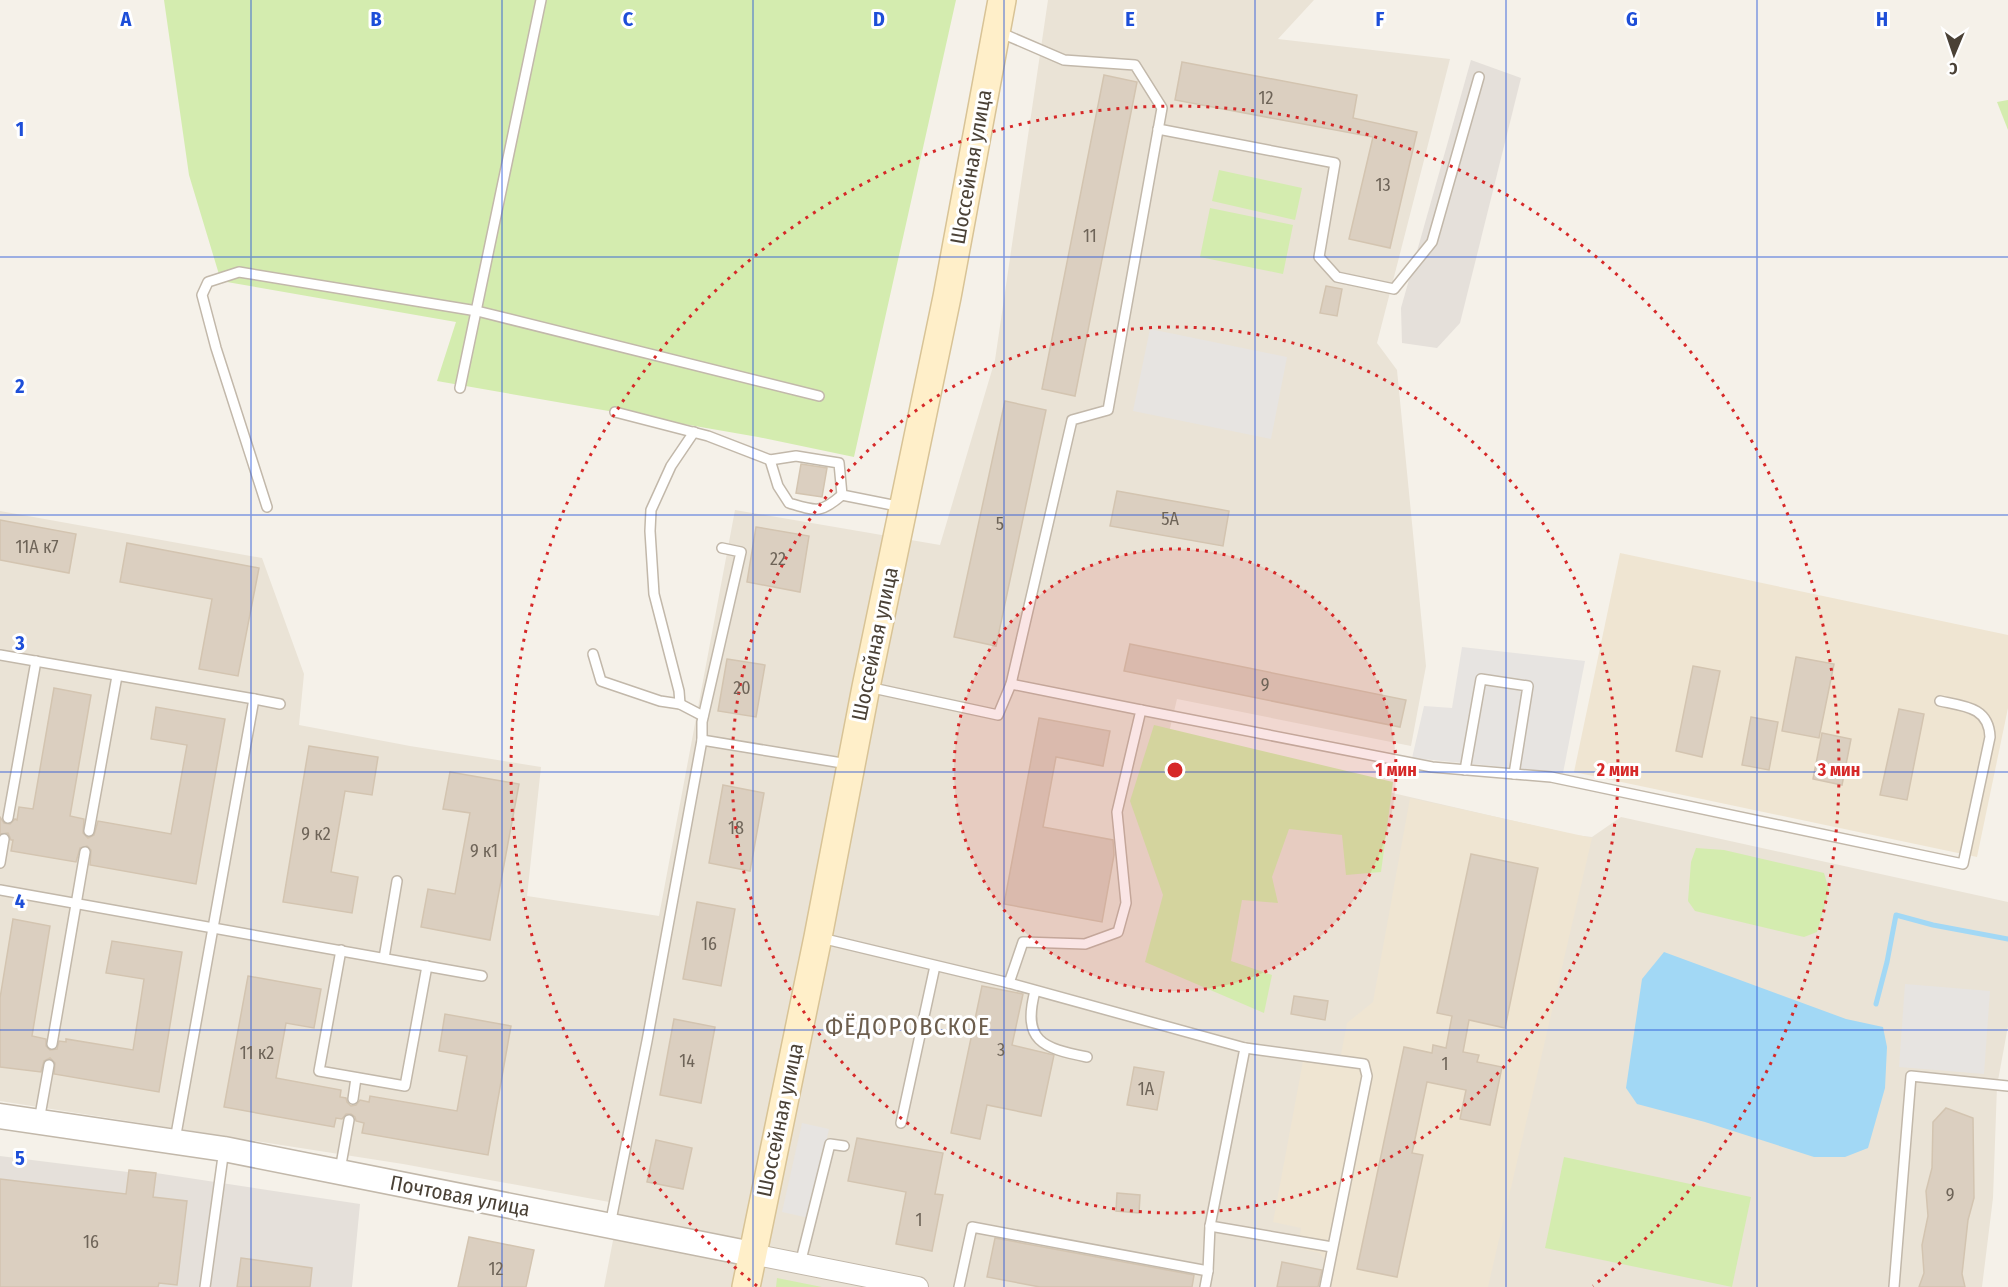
<svg xmlns="http://www.w3.org/2000/svg" width="2008" height="1287" font-family="'Fira Sans Condensed',sans-serif">
<rect width="100%" height="100%" fill="#f5f1e9"/>
<polygon fill="#eae3d6" points="1048,0 1314,0 1278,39 1450,59 1377,343 1397,370 1426,666 1411,746 1177,699 1167,741 1575,835 1592,837 1621,817 2008,902 2008,1026 1997,1086 1993,1198 1982,1287 604,1287 620,1204 403,1164 0,1101 0,511 262,558 304,674 299,725 410,746 541,767 527,896 659,916 735,510 940,545 995,360"/>
<g fill="#e5e0da">
<polygon points="1471,60 1521,78 1460,323 1437,348 1402,343 1401,308"/>
<polygon points="0,1156 128,1172 129,1170 156,1173 360,1204 352,1287 0,1287"/>
</g>
<g fill="#efe5d2">
<polygon points="1620,553 2008,635 2008,708 1977,857 1574,772"/>
<polygon points="1410,798 1592,838 1488,1287 1322,1287 1326,1263 1320,1253 1298,1248 1301,1228 1273,1222 1303,1061 1339,1065 1347,1023 1373,1002"/>
</g>
<g fill="#d4ecaf">
<polygon points="164,0 956,0 854,457 758,437 437,381 456,322 221,281 189,175"/>
<polygon points="2008,100 2008,130 1997,102"/>
<polygon points="1219,170 1302,188 1295,220 1212,201"/>
<polygon points="1210,208 1293,225 1283,274 1200,257"/>
<polygon points="1154,725 1393,782 1381,872 1346,875 1342,835 1289,829 1272,877 1278,903 1242,900 1231,961 1272,975 1264,1013 1145,962 1163,895 1130,801"/>
<polygon points="1696,848 1724,850 1824,873 1829,890 1817,932 1804,937 1695,911 1688,901 1691,862"/>
<polygon points="1564,1157 1751,1197 1732,1287 1545,1248"/>
<polygon points="777,1278 822,1287 776,1287"/>
</g>
<g fill="#e7e4e1">
<polygon points="1150,329 1287,357 1271,439 1133,411"/>
<polygon points="1462,647 1585,661 1563,773 1412,758 1424,706 1452,708"/>
<polygon points="1905,984 1990,991 1984,1074 1899,1067"/>
<polygon points="802,1123 829,1129 809,1218 782,1212"/>
</g>
<polygon fill="#a2d8f5" points="1664,952 1846,1019 1883,1027 1887,1047 1885,1088 1868,1148 1845,1157 1814,1157 1705,1122 1637,1104 1626,1088 1642,979"/>
<g fill="none" stroke-linecap="round" stroke-linejoin="round">
<polyline stroke="#a2d8f5" stroke-width="5" points="1876,1004 1887,962 1896,915 1933,925 2008,939"/>
</g>
<g fill="#dbcfc0" stroke="#d3c4b0" stroke-width="1.5">
<polygon points="1182,62 1357,95 1353,118 1417,132 1390,248 1349,239 1373,137 1175,100"/>
<polygon points="1104,75 1137,82 1075,396 1042,389"/>
<polygon points="1326,286 1342,289 1337,316 1320,313"/>
<polygon points="1005,401 1046,410 996,646 954,637"/>
<polygon points="801,464 827,468 822,497 796,493"/>
<polygon points="1117,491 1229,511 1223,546 1110,526"/>
<polygon points="0,520 76,534 69,573 0,560"/>
<polygon points="756,527 809,536 800,592 747,582"/>
<polygon points="127,543 259,568 238,676 199,669 212,599 120,582"/>
<polygon points="1130,644 1406,700 1400,727 1124,671"/>
<polygon points="1796,657 1834,664 1819,738 1782,731"/>
<polygon points="727,659 765,665 756,717 718,711"/>
<polygon points="1693,666 1720,671 1702,757 1676,751"/>
<polygon points="54,688 91,695 70,816 84,819 83,833 88,838 94,835 98,821 171,834 187,745 151,739 156,707 225,719 196,884 90,865 91,850 87,846 80,848 76,862 11,851 13,840 11,840 8,833 0,834 0,817 4,823 10,824 15,819 17,820 19,807 33,809"/>
<polygon points="1899,709 1924,714 1907,800 1880,795"/>
<polygon points="1751,717 1778,722 1769,770 1742,765"/>
<polygon points="1039,718 1110,731 1103,766 1056,757 1043,827 1113,840 1114,855 1102,922 1004,904"/>
<polygon points="1822,733 1851,739 1842,785 1813,779"/>
<polygon points="309,746 378,757 372,795 345,791 331,872 358,877 352,913 283,902"/>
<polygon points="450,772 519,784 490,940 421,927 428,889 455,894 470,813 443,809"/>
<polygon points="723,785 764,793 750,871 709,863"/>
<polygon points="1471,854 1538,868 1505,1028 1469,1020 1463,1052 1479,1055 1477,1062 1502,1067 1490,1125 1460,1119 1466,1090 1427,1082 1412,1153 1423,1155 1397,1277 1357,1269 1404,1047 1432,1053 1433,1045 1446,1048 1452,1016 1437,1013"/>
<polygon points="697,902 735,909 721,986 683,979"/>
<polygon points="13,919 50,926 32,1036 46,1039 46,1046 50,1050 57,1049 59,1041 66,1042 66,1039 133,1050 144,979 106,973 112,941 182,952 159,1092 54,1074 55,1063 50,1058 44,1061 41,1072 0,1067 0,998"/>
<polygon points="248,976 321,989 314,1028 286,1023 276,1078 341,1090 340,1097 346,1098 347,1102 351,1106 356,1105 360,1100 369,1102 370,1096 457,1111 467,1056 439,1051 445,1014 511,1026 488,1155 362,1133 364,1123 356,1121 355,1117 351,1114 346,1114 342,1119 336,1118 334,1127 224,1107"/>
<polygon points="982,986 1023,994 1012,1045 1054,1055 1041,1116 987,1105 980,1139 951,1133"/>
<polygon points="1294,996 1328,1001 1325,1020 1291,1014"/>
<polygon points="674,1019 715,1027 701,1103 660,1095"/>
<polygon points="1134,1067 1164,1072 1157,1110 1127,1105"/>
<polygon points="1946,1108 1973,1118 1974,1198 1968,1220 1962,1274 1965,1287 1919,1287 1924,1273 1922,1245 1928,1216 1926,1191 1932,1168 1933,1122"/>
<polygon points="857,1138 943,1153 935,1194 943,1195 932,1251 896,1244 906,1192 848,1181"/>
<polygon points="656,1140 692,1148 683,1189 647,1182"/>
<polygon points="129,1170 156,1173 153,1197 187,1201 177,1285 159,1283 158,1287 0,1287 0,1179 126,1194"/>
<polygon points="1117,1193 1140,1195 1139,1213 1116,1211"/>
<polygon points="469,1237 534,1250 526,1287 458,1287"/>
<polygon points="995,1238 1194,1275 1192,1287 1040,1287 987,1277"/>
<polygon points="241,1258 312,1268 310,1287 237,1287"/>
<polygon points="1282,1262 1322,1270 1318,1287 1277,1287"/>
</g>
<g fill="none" stroke-linecap="round" stroke-linejoin="round">
<defs>
<g id="service">
<polyline points="999,32 1064,60 1135,65 1162,108 1108,410 1072,420 1011,684"/>
<polyline points="1158,129 1335,163 1319,257 1337,277 1394,289 1432,242 1479,77"/>
<polyline points="460,388 541,0"/>
<polyline points="615,412 708,436 770,460 796,456 839,463 842,495 902,507"/>
<path d="M770,460L778,486L789,503C816,511 820,514 842,495"/>
<polyline points="267,507 216,348 202,295 208,282 239,272 477,311 819,396"/>
<polyline points="593,654 601,681 660,701 680,704 703,716"/>
<polyline points="0,655 254,699 175,1140"/>
<polyline points="868,687 998,715 1011,684 1141,710 1117,812 1126,903 1118,932 1085,944 1023,942 1009,983"/>
<polyline points="254,699 280,704"/>
<polyline points="680,704 679,691 654,594 650,531 651,510 671,466 694,432"/>
<path d="M1141,710L1432,767L1551,777L1963,864L1990,737C1989,707 1964,706 1940,701"/>
<polyline points="702,740 848,764"/>
<polyline points="1465,770 1481,679 1528,686 1514,774"/>
<polyline points="8,818 36,661"/>
<polyline points="89,831 117,676"/>
<polyline points="0,863 4,839"/>
<polyline points="0,890 482,976"/>
<polyline points="821,938 1009,983 1245,1048 1210,1226 1208,1271 1205,1287"/>
<polyline points="341,950 319,1071 405,1086 427,966"/>
<polyline points="384,958 397,881"/>
<path d="M1035,991C1022,1041 1042,1048 1087,1057"/>
<polyline points="52,1044 85,852"/>
<polyline points="1245,1048 1364,1064 1367,1076 1325,1287"/>
<polyline points="353,1099 356,1078"/>
<polyline points="39,1121 49,1065"/>
<polyline points="901,1123 935,966"/>
<polyline points="340,1170 349,1120"/>
<polyline points="610,1225 647,1041 702,740 702,722 741,552 722,548"/>
<polyline points="1210,1226 1332,1247"/>
<polyline points="800,1264 830,1144 844,1146"/>
<polyline points="205,1287 224,1149"/>
<polyline points="959,1287 972,1227 1208,1271"/>
<polyline points="1894,1287 1911,1076 2008,1086"/>
</g>
<polyline id="minor" points="752,1254 918,1287"/>
<polyline id="tertiary" points="0,1116 224,1149 752,1254"/>
<polyline id="secondary" points="746,1287 818,937 866,687 947,297 1002,0"/>
</defs>
<use href="#service" stroke="#c2b8aa" stroke-width="12"/>
<use href="#minor" stroke="#c2b8aa" stroke-width="22"/>
<use href="#tertiary" stroke="#c2b8aa" stroke-width="27"/>
<use href="#secondary" stroke="#d8c396" stroke-width="30"/>
<use href="#service" stroke="#fff" stroke-width="9"/>
<use href="#minor" stroke="#fff" stroke-width="20"/>
<use href="#tertiary" stroke="#fff" stroke-width="24"/>
<use href="#secondary" stroke="#ffefc9" stroke-width="27"/>
</g>
<path fill="none" stroke="#1d4ed8" stroke-width="1.5" stroke-opacity="0.55" d="M251,0V1287M502,0V1287M753,0V1287M1004,0V1287M1255,0V1287M1506,0V1287M1757,0V1287M0,257H2008M0,515H2008M0,772H2008M0,1030H2008"/>
<circle cx="1175" cy="770" r="221" fill="#d62828" fill-opacity=".12"/>
<g fill="none" stroke="#d62828" stroke-width="3" stroke-dasharray="3 6">
<circle cx="1175" cy="770" r="221"/>
<circle cx="1175" cy="770" r="443"/>
<path d="M757 1286A664 664 0 1 1 1593 1286"/>
</g>
<g text-anchor="middle" dominant-baseline="central" stroke-width="6" stroke-linejoin="round" paint-order="stroke">
<g font-size="18" fill="#6e6458">
<text x="1266" y="98">12</text>
<text x="1383" y="185">13</text>
<text x="1090" y="236">11</text>
<text x="1170" y="519">5А</text>
<text x="1000" y="524">5</text>
<text x="37" y="547">11А к7</text>
<text x="778" y="559">22</text>
<text x="1265" y="685">9</text>
<text x="742" y="688">20</text>
<text x="736" y="828">18</text>
<text x="316" y="834">9 к2</text>
<text x="484" y="851">9 к1</text>
<text x="709" y="944">16</text>
<text x="1001" y="1050">3</text>
<text x="257" y="1053">11 к2</text>
<text x="687" y="1061">14</text>
<text x="1445" y="1064">1</text>
<text x="1146" y="1089">1А</text>
<text x="1950" y="1195">9</text>
<text x="919" y="1220">1</text>
<text x="91" y="1242">16</text>
<text x="496" y="1269">12</text>
</g>
<g font-size="21" fill="#4a4136" stroke="#fff">
<text transform="translate(971 167) rotate(-80)">Шоссейная улица</text>
<text transform="translate(875 644) rotate(-78)">Шоссейная улица</text>
<text transform="translate(780 1120) rotate(-78)">Шоссейная улица</text>
<text transform="translate(460 1196) rotate(11)">Почтовая улица</text>
</g>
<g font-size="24" letter-spacing="1.5" fill="#6d5e4d" stroke="#fff">
<text x="908" y="1027">ФЁДОРОВСКОЕ</text>
</g>
</g>
<g font-size="20" text-anchor="middle" font-weight="bold" fill="#1d4ed8" stroke="#fff" stroke-width="6" stroke-linejoin="round" paint-order="stroke">
<text x="126" y="26">A</text>
<text x="376" y="26">B</text>
<text x="628" y="26">C</text>
<text x="879" y="26">D</text>
<text x="1130" y="26">E</text>
<text x="1380" y="26">F</text>
<text x="1632" y="26">G</text>
<text x="1882" y="26">H</text>
<text x="20" y="136">1</text>
<text x="20" y="393">2</text>
<text x="20" y="650">3</text>
<text x="20" y="908">4</text>
<text x="20" y="1165">5</text>
</g>
<circle cx="1175" cy="770" r="9" fill="#d62828" stroke="#fff" stroke-width="3"/>
<g font-size="18" text-anchor="middle" font-weight="bold" fill="#d62828" stroke="#fff" stroke-width="6" stroke-linejoin="round" paint-order="stroke">
<text x="1396" y="776">1 мин</text>
<text x="1618" y="776">2 мин</text>
<text x="1839" y="776">3 мин</text>
</g>
<g transform="translate(1954 54) rotate(182)" stroke="#ffffff" stroke-width="4.5" paint-order="stroke">
<path d="M0-4.5L10 22L0 15L-10 22Z" fill="#4a4136"/>
<text y="-9" font-size="16" font-weight="bold" text-anchor="middle" fill="#4a4136">С</text>
</g>
</svg>
